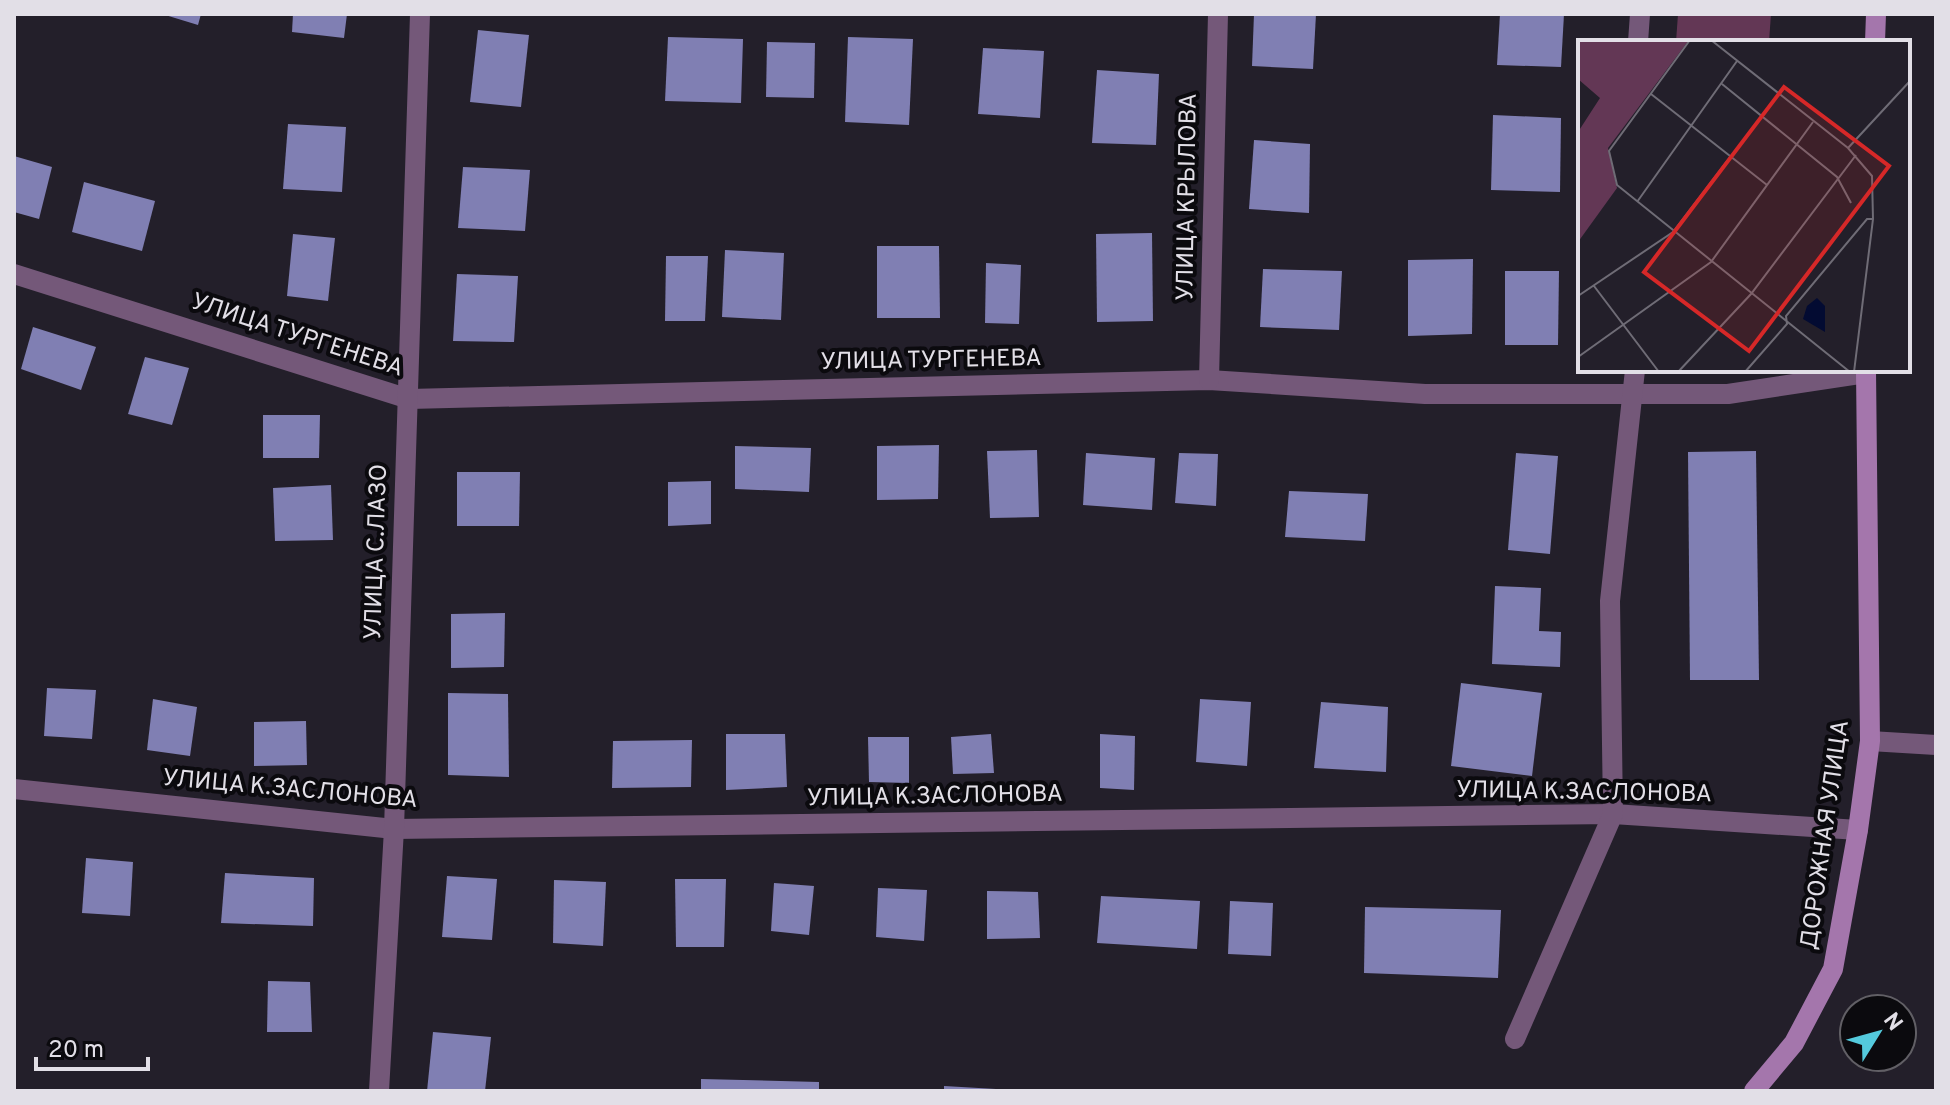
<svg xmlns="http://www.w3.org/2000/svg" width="1950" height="1105" font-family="Overpass,sans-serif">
<rect width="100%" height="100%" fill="#231f2a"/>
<polygon fill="#633755" points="1678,14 1771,14 1769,42 1676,42"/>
<g fill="#807fb3">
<polygon points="162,14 201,14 198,25"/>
<polygon points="293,14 347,14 344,38 292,32"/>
<polygon points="1254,14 1316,14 1313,69 1252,66"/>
<polygon points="1500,14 1564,14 1561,67 1497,65"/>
<polygon points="478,30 529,35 521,107 470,102"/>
<polygon points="668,37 743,39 741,103 665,101"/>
<polygon points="848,37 913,39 909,125 845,122"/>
<polygon points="767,42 815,43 814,98 766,97"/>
<polygon points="983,48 1044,51 1040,118 978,114"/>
<polygon points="1097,70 1159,74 1156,145 1092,143"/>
<polygon points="1493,115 1561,118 1560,192 1491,190"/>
<polygon points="288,124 346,127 342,192 283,189"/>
<polygon points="1254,140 1310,144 1309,213 1249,209"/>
<polygon points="14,156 52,167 39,219 14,212"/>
<polygon points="463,167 530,170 525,231 458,228"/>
<polygon points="84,182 155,201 142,251 72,232"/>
<polygon points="1152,233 1153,321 1097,322 1096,234"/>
<polygon points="293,234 335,238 328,301 287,296"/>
<polygon points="877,246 939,246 940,318 877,318"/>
<polygon points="725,250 784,253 781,320 722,317"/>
<polygon points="666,256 708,256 705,321 665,321"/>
<polygon points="1473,259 1472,334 1408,336 1408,260"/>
<polygon points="986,263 1021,265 1019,324 985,323"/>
<polygon points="1263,269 1342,271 1339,330 1260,327"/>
<polygon points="1505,271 1559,271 1558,345 1505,345"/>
<polygon points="457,274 518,276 514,342 453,341"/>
<polygon points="33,327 96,347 81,390 21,369"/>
<polygon points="145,357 189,368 172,425 128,414"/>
<polygon points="263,415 320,415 319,458 263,458"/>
<polygon points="939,445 938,499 877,500 877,446"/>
<polygon points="735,446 811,448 809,492 735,489"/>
<polygon points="1037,450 1039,517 990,518 987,451"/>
<polygon points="1756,451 1759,680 1690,680 1688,452"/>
<polygon points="1086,453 1155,458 1152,510 1083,505"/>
<polygon points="1179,453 1218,454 1216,506 1175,503"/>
<polygon points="1516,453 1558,456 1550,554 1508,550"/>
<polygon points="457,472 520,472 519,526 457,526"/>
<polygon points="711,481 711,524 668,526 668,482"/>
<polygon points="331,485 333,540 275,541 273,488"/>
<polygon points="1289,491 1368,494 1365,541 1285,537"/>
<polygon points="1495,586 1541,588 1539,631 1561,632 1560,667 1492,664"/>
<polygon points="505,613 504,667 451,668 451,614"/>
<polygon points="1461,683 1542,693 1532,776 1451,766"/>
<polygon points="47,688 96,690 92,739 44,736"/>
<polygon points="448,693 508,694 509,777 448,775"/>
<polygon points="153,699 197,707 190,756 147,750"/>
<polygon points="1200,699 1251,702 1247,766 1196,762"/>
<polygon points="1321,702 1388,707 1386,772 1314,768"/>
<polygon points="306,721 307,765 254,766 254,722"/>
<polygon points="726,734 785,734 787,787 726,790"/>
<polygon points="991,734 994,773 953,774 951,737"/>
<polygon points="1100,734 1135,736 1134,790 1100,788"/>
<polygon points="868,737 909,737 909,783 869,782"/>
<polygon points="692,740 691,787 612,788 613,741"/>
<polygon points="86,858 133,862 130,916 82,913"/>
<polygon points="225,873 314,878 313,926 221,923"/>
<polygon points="447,876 497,879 492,940 442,937"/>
<polygon points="675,879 726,879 724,947 676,947"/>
<polygon points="554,880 606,882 603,946 553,943"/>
<polygon points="774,883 814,886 809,935 771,931"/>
<polygon points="878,888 927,890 924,941 876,937"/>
<polygon points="987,891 1038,892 1040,938 987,939"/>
<polygon points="1101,896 1200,901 1197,949 1097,943"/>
<polygon points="1230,901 1273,903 1271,956 1228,954"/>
<polygon points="1365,907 1501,910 1498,978 1364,973"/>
<polygon points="268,981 310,982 312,1032 267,1032"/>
<polygon points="433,1032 491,1037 485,1091 427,1091"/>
<polygon points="701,1079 819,1082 819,1091 701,1091"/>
<polygon points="944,1086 996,1089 996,1091 944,1091"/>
</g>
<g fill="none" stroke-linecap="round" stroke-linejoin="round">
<g stroke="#745879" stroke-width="20">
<polyline points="1638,42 1640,14"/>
<polyline points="14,274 409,399 1209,380 1425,394 1728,394 1866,373"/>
<polyline points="1209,380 1218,14"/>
<polyline points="1870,741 1936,745"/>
<polyline points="14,789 394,829 1613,814 1858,830"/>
<polyline points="1515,1039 1613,814 1610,601 1635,370"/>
<polyline points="379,1091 394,829 420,14"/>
</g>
<g stroke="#a476ac" stroke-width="20">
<polyline points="1875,42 1876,14"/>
<polyline points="1754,1091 1794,1043 1833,969 1858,830 1870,741 1866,370"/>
</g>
</g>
<g text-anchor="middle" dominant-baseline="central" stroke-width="8" stroke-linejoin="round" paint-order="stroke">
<g font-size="24" fill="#e2dfe7" stroke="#0b0a0e">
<text transform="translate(1188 197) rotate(-89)">УЛИЦА КРЫЛОВА</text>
<text transform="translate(297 336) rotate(18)">УЛИЦА ТУРГЕНЕВА</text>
<text transform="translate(931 361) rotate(-1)">УЛИЦА ТУРГЕНЕВА</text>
<text transform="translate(377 552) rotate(-88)">УЛИЦА С.ЛАЗО</text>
<text transform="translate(290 790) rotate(5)">УЛИЦА К.ЗАСЛОНОВА</text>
<text transform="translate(1584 793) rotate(1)">УЛИЦА К.ЗАСЛОНОВА</text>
<text transform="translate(935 797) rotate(-1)">УЛИЦА К.ЗАСЛОНОВА</text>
<text transform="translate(1826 835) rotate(-82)">ДОРОЖНАЯ УЛИЦА</text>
</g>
</g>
<g transform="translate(1578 40)">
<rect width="332" height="332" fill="#231f2a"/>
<path d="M0,0H111L30,108L39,148L0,202V92L22,58L0,39Z" fill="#633755"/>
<path d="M239,258L247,266V292L225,279L229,266Z" fill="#030b32"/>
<path fill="none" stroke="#6f6c76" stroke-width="2" d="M112,0L31,111L39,145L272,332M133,0L270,108L294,136L295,179L276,332M144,44L259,137L273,163M73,54L189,145M270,108L332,41M59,162L159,21M16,246L81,332M0,256L95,192L153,116M0,317L133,222L235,82M100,332L173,254L278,115M167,332L209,284L208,276L289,179H295"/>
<path fill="#d62828" fill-opacity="0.15" stroke="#d62828" stroke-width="4" d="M206,47L311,126L171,311L66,232Z"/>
<rect width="332" height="332" fill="none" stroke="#e2dfe7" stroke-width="4"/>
</g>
<rect width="1950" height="1105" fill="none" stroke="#e2dfe7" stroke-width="32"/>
<g transform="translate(1878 1033) rotate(53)"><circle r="38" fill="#0b0a0e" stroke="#615f65" stroke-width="2"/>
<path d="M0-6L14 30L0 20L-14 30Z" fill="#54cadd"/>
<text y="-12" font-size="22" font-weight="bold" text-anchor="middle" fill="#e2dfe7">N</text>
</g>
<path d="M36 1057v12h112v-12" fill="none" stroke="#e2dfe7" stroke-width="4"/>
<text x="48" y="1057" font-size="24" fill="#e2dfe7" stroke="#0b0a0e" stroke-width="6" paint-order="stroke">20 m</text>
</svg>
